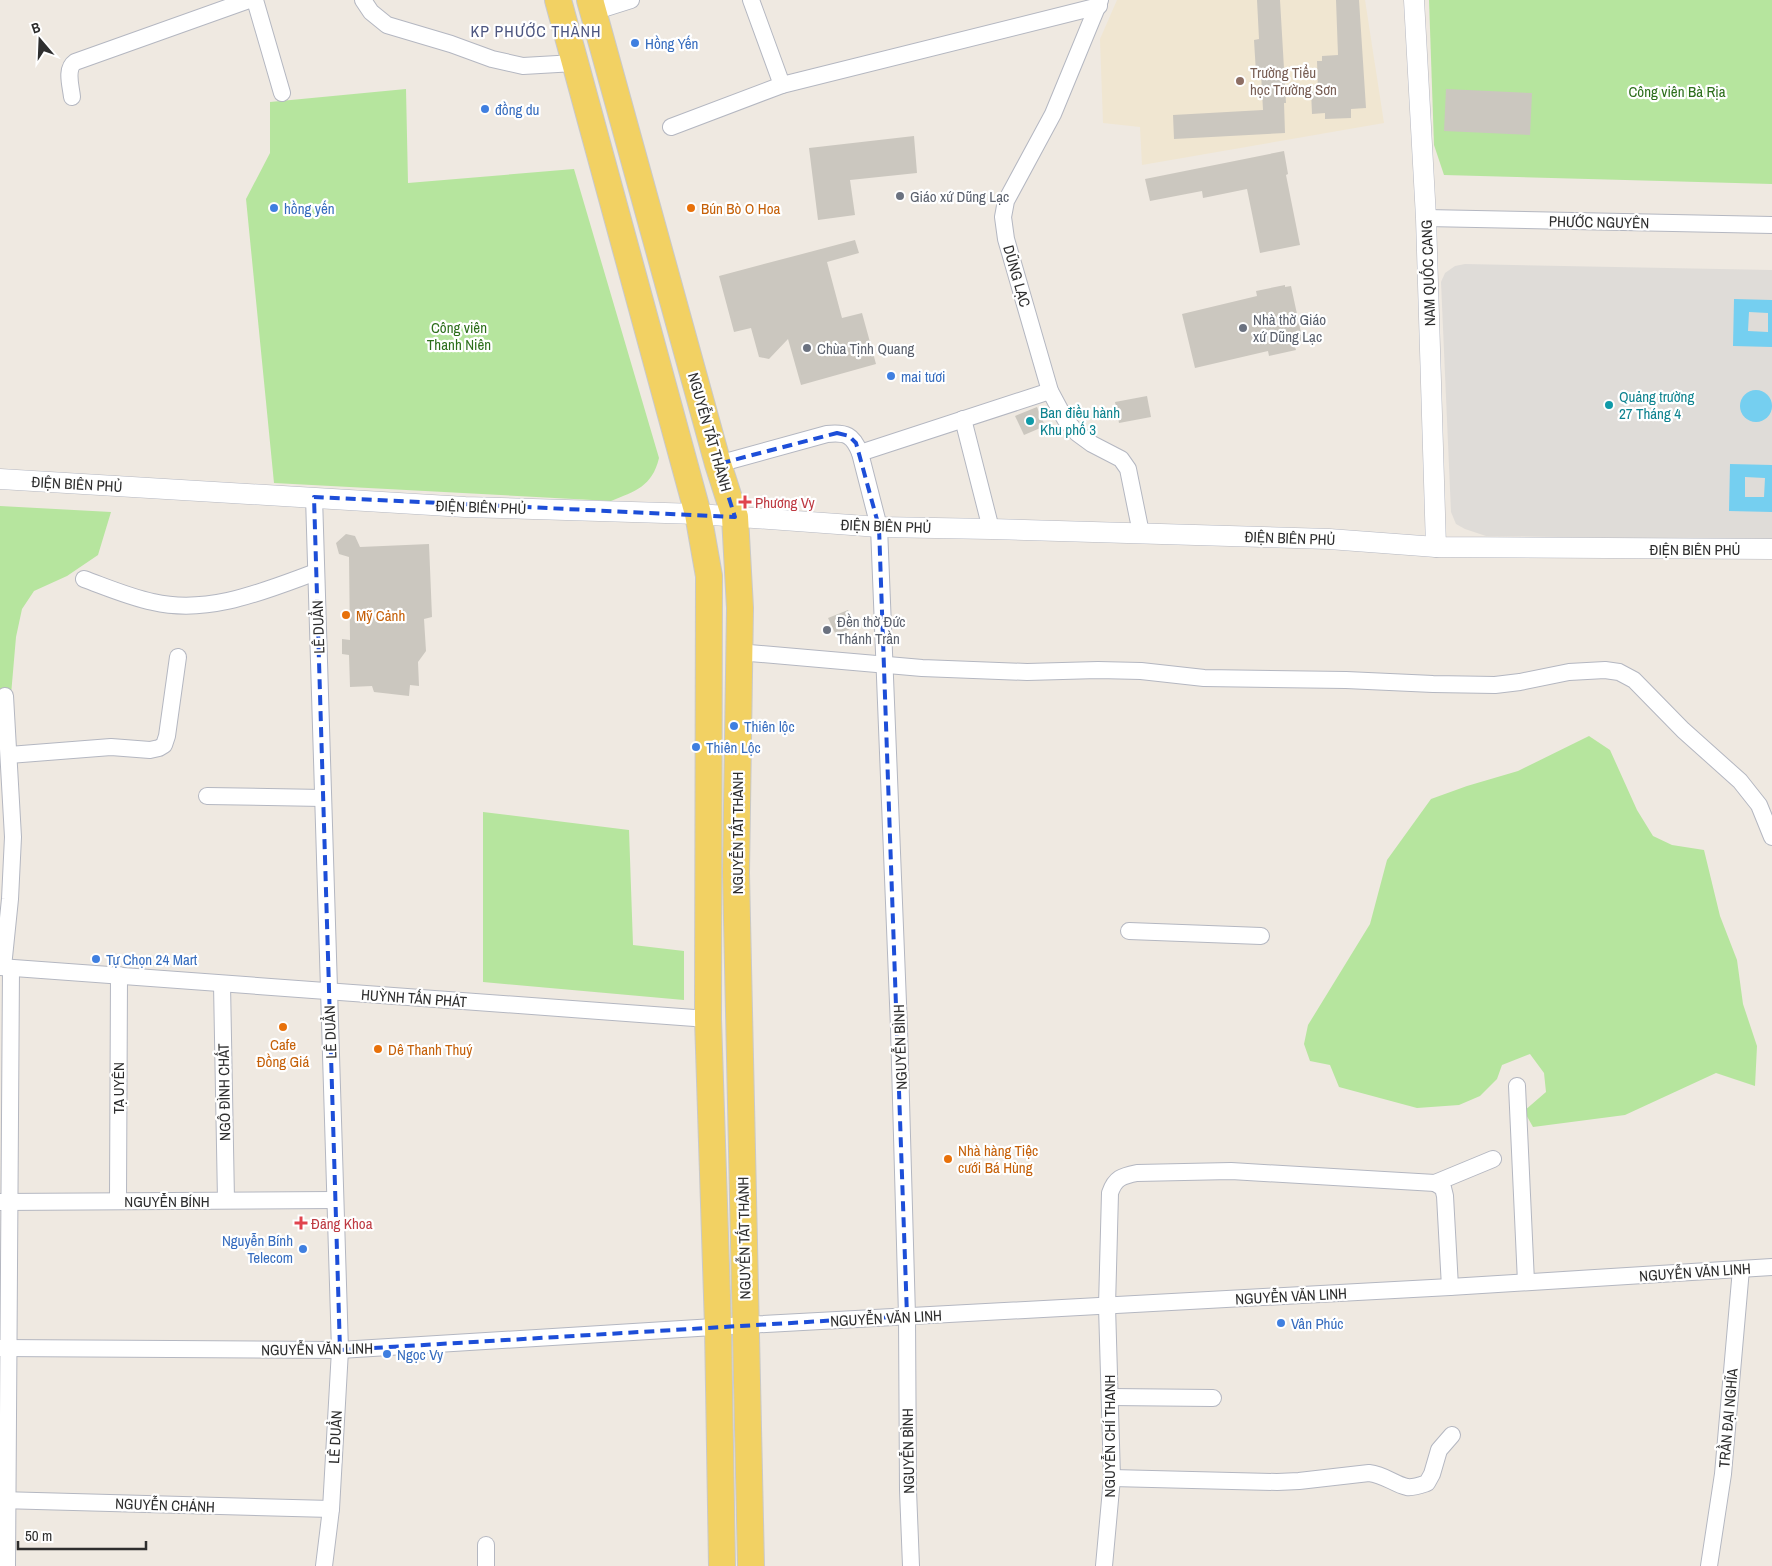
<svg xmlns="http://www.w3.org/2000/svg" width="1772" height="1566" font-family="'Archivo Narrow',sans-serif">
<rect width="100%" height="100%" fill="#efe9e1"/>
<polygon fill="#f0e6d1" points="1117,0 1365,0 1384,123 1142,165 1140,127 1103,123 1100,39"/>
<g fill="#b6e59e">
<polygon points="1429,0 1772,0 1772,184 1444,175 1434,145"/>
<path d="M406,89L408,183L574,169L659,458C652,487 635,491 611,501L274,483L246,199L270,153V102Z"/>
<polygon points="0,506 111,512 98,555 67,576 34,591 22,609 16,637 9,718 0,717"/>
<polygon points="1589,736 1610,750 1637,810 1653,836 1672,845 1704,850 1720,916 1737,960 1743,1004 1757,1046 1755,1086 1716,1073 1625,1115 1533,1127 1524,1111 1546,1092 1544,1073 1530,1054 1502,1065 1497,1079 1480,1096 1459,1105 1417,1108 1339,1087 1330,1065 1310,1061 1304,1044 1308,1025 1370,924 1387,860 1431,799 1467,786 1518,771"/>
<polygon points="483,812 629,830 633,945 684,951 684,1000 483,982"/>
</g>
<polygon fill="#dfdcd8" points="1465,264 1772,270 1772,540 1486,536 1465,529 1456,524 1451,512 1441,282 1445,273 1455,266"/>
<g fill="#75cff0" fill-rule="evenodd">
<path d="M1734,299L1772,300V347L1733,346ZM1749,312L1768,313V332L1748,331Z"/>
<circle cx="1756" cy="406" r="16"/>
<path d="M1730,464L1772,465V512L1729,511ZM1745,477L1765,478L1764,497H1745Z"/>
</g>
<g fill="#cbc7bf">
<polygon points="1257,0 1280,0 1286,103 1284,103 1285,133 1174,139 1173,115 1263,110 1261,73 1256,73 1254,40 1259,39"/>
<polygon points="1336,0 1359,0 1366,108 1351,109 1351,118 1325,119 1325,113 1312,114 1311,91 1318,91 1317,61 1322,61 1322,56 1338,55"/>
<polygon points="1446,89 1532,93 1530,135 1444,131"/>
<polygon points="914,136 917,173 850,180 855,215 818,220 809,148"/>
<polygon points="1284,151 1288,174 1286,175 1300,245 1260,253 1247,189 1203,198 1202,191 1150,201 1145,179"/>
<polygon points="855,240 859,253 827,262 842,318 862,313 876,364 801,385 788,339 769,359 759,357 751,328 734,332 719,276"/>
<polygon points="1285,285 1285,287 1291,286 1303,342 1294,344 1296,350 1269,356 1268,351 1195,368 1182,314 1257,296 1256,291"/>
<polygon points="1147,396 1151,417 1119,423 1115,402"/>
<polygon points="1037,407 1045,426 1024,435 1015,416"/>
<polygon points="346,534 355,536 360,547 429,544 432,617 424,619 426,651 418,662 419,686 410,685 409,696 374,692 372,686 350,687 349,655 342,654 342,639 350,640 349,557 339,554 336,543"/>
<polygon points="848,610 855,627 836,635 828,618"/>
</g>
<g fill="none" stroke-linecap="round" stroke-linejoin="round">
<defs>
<g id="minor">
<polyline points="255,0 282,93"/>
<polyline points="363,0 371,12 387,25 451,44 492,59 523,66 575,63"/>
<polyline points="751,0 782,85"/>
<polyline points="1100,0 1053,114 1006,201 1003,217 1006,239 1050,391 1065,419 1077,433 1092,444 1121,459 1128,469 1141,533"/>
<polyline points="593,12 631,0"/>
<path d="M72,97C71,86 65,69 75,62L249,0"/>
<polyline points="671,127 782,85 1099,6"/>
<polyline points="1426,218 1772,225"/>
<polyline points="963,419 991,529"/>
<polyline points="860,453 1050,391"/>
<path d="M718,464L827,434C846,432 853,435 860,453L879,527L899,1028L907,1316L908,1490L911,1566"/>
<polyline points="314,497 340,1350 331,1509 324,1566"/>
<path d="M84,579C106,587 129,597 153,602C209,615 264,591 316,572"/>
<polyline points="738,652 922,668 1027,672 1098,670 1141,671 1204,678 1346,680 1433,684 1495,685 1520,682 1569,672 1605,670 1619,672 1634,680 1683,730 1740,781 1759,805 1772,837"/>
<polyline points="9,755 111,747 150,750 159,748 164,745 167,736 178,657"/>
<polyline points="207,796 323,798"/>
<polyline points="1129,931 1261,936"/>
<polyline points="0,967 708,1019"/>
<polyline points="3,967 10,899 13,837 5,696"/>
<polyline points="222,984 226,1200"/>
<polyline points="1517,1086 1526,1282"/>
<polyline points="1435,1183 1443,1188 1445,1196 1450,1287"/>
<polyline points="118,1201 119,975"/>
<polyline points="0,1202 335,1200"/>
<polyline points="0,1348 340,1350 746,1325 1450,1287 1772,1267"/>
<polyline points="1110,1397 1213,1398"/>
<path d="M1112,1478L1277,1482L1299,1481L1369,1473C1385,1475 1394,1484 1407,1487C1413,1488 1421,1485 1427,1483L1432,1474L1439,1450L1452,1435"/>
<polyline points="0,1500 331,1509"/>
<polyline points="486,1545 486,1566"/>
<polyline points="7,1566 11,968"/>
<path d="M1104,1566L1112,1478L1107,1306L1110,1193C1115,1178 1122,1176 1137,1173L1231,1171L1435,1183L1493,1159"/>
<polyline points="1709,1566 1723,1474 1741,1269"/>
</g>
<g id="tertiary">
<polyline points="1414,0 1426,218 1436,547"/>
<polyline points="0,479 465,507 698,514 879,527 991,529 1329,539 1436,547 1772,549"/>
</g>
<g id="primary">
<polyline points="558,0 698,514 709,576 708,1019 718,1327 722,1566"/>
<polyline points="590,0 718,464 735,517 740,608 736,873 751,1566"/>
</g>
</defs>
<use href="#minor" stroke="#b4b7c1" stroke-width="18"/>
<use href="#tertiary" stroke="#b4b7c1" stroke-width="21"/>
<use href="#primary" stroke="#c9c9c9" stroke-width="28"/>
<use href="#minor" stroke="#fff" stroke-width="16"/>
<use href="#tertiary" stroke="#fff" stroke-width="20"/>
<use href="#primary" stroke="#f2d163" stroke-width="26"/>
</g>
<path fill="none" stroke="#1d4ed8" stroke-width="4" stroke-dasharray="10 6" stroke-linejoin="round" d="M837,433L849,436L856,443L879,527L907,1316L340,1350L314,497L735,517L718,464Z"/>
<g fill="#3f7fe0" stroke="#fff" stroke-width="2">
<circle cx="635" cy="43" r="5"/>
<circle cx="485" cy="109" r="5"/>
<circle cx="274" cy="208" r="5"/>
<circle cx="891" cy="376" r="5"/>
<circle cx="734" cy="726" r="5"/>
<circle cx="696" cy="747" r="5"/>
<circle cx="96" cy="959" r="5"/>
<circle cx="303" cy="1249" r="5"/>
<circle cx="1281" cy="1323" r="5"/>
<circle cx="387" cy="1354" r="5"/>
</g>
<circle fill="#8d6e63" stroke="#fff" stroke-width="2" cx="1240" cy="81" r="5"/>
<g fill="#6b7280" stroke="#fff" stroke-width="2">
<circle cx="900" cy="196" r="5"/>
<circle cx="1243" cy="328" r="5"/>
<circle cx="807" cy="348" r="5"/>
<circle cx="827" cy="630" r="5"/>
</g>
<g fill="#e8710a" stroke="#fff" stroke-width="2">
<circle cx="691" cy="208" r="5"/>
<circle cx="346" cy="615" r="5"/>
<circle cx="283" cy="1027" r="5"/>
<circle cx="378" cy="1049" r="5"/>
<circle cx="948" cy="1159" r="5"/>
</g>
<g fill="#0f9aa8" stroke="#fff" stroke-width="2">
<circle cx="1609" cy="405" r="5"/>
<circle cx="1030" cy="421" r="5"/>
</g>
<g fill="#e0444e" stroke="#fff" stroke-width="2">
<path d="M742.5 494.5h5v5h5v5h-5v5h-5v-5h-5v-5h5z"/>
<path d="M298.5 1215.5h5v5h5v5h-5v5h-5v-5h-5v-5h5z"/>
</g>
<g text-anchor="middle" dominant-baseline="central" stroke-width="4.5" stroke-linejoin="round" paint-order="stroke">
<g font-size="15" fill="#366cbe" stroke="#fff" text-anchor="start">
<text x="645" y="43">Hồng Yến</text>
<text x="495" y="109">đồng du</text>
<text x="284" y="208">hồng yến</text>
<text x="901" y="376">mai tươi</text>
<text x="744" y="726">Thiên lộc</text>
<text x="706" y="747">Thiên Lộc</text>
<text x="106" y="959">Tự Chọn 24 Mart</text>
<text x="293" y="1240" text-anchor="end">Nguyễn Bính<tspan x="293" dy="17">Telecom</tspan></text>
<text x="1291" y="1323">Vân Phúc</text>
<text x="397" y="1354">Ngọc Vy</text>
</g>
<g font-size="15" fill="#785e54" stroke="#fff" text-anchor="start">
<text x="1250" y="72">Trường Tiểu<tspan x="1250" dy="17">học Trường Sơn</tspan></text>
</g>
<g font-size="15" fill="#2c6e1b" stroke="#fff">
<text x="1677" y="91">Công viên Bà Rịa</text>
<text x="459" y="327">Công viên<tspan x="459" dy="17">Thanh Niên</tspan></text>
</g>
<g font-size="15" fill="#5b616d" stroke="#fff" text-anchor="start">
<text x="910" y="196">Giáo xứ Dũng Lạc</text>
<text x="1253" y="319">Nhà thờ Giáo<tspan x="1253" dy="17">xứ Dũng Lạc</tspan></text>
<text x="817" y="348">Chùa Tịnh Quang</text>
<text x="837" y="621">Đền thờ Đức<tspan x="837" dy="17">Thánh Trần</tspan></text>
</g>
<g font-size="15" fill="#c56008" stroke="#fff" text-anchor="start">
<text x="701" y="208">Bún Bò O Hoa</text>
<text x="356" y="615">Mỹ Cảnh</text>
<text x="283" y="1044" text-anchor="middle">Cafe<tspan x="283" dy="17">Đồng Giá</tspan></text>
<text x="388" y="1049">Dê Thanh Thuý</text>
<text x="958" y="1150">Nhà hàng Tiệc<tspan x="958" dy="17">cưới Bá Hùng</tspan></text>
</g>
<g font-size="15" fill="#2e2e2e" stroke="#fff">
<text transform="translate(1599 222) rotate(1)">PHƯỚC NGUYÊN</text>
<text transform="translate(1428 273) rotate(-92)">NAM QUỐC CANG</text>
<text transform="translate(1017 276) rotate(74)">DŨNG LẠC</text>
<text transform="translate(710 432) rotate(74)">NGUYỄN TẤT THÀNH</text>
<text transform="translate(77 484) rotate(3)">ĐIỆN BIÊN PHỦ</text>
<text transform="translate(481 507) rotate(2)">ĐIỆN BIÊN PHỦ</text>
<text transform="translate(886 526) rotate(2)">ĐIỆN BIÊN PHỦ</text>
<text transform="translate(1290 538) rotate(2)">ĐIỆN BIÊN PHỦ</text>
<text x="1695" y="549">ĐIỆN BIÊN PHỦ</text>
<text transform="translate(318 627) rotate(-92)">LÊ DUẨN</text>
<text transform="translate(737 833) rotate(-90)">NGUYỄN TẤT THÀNH</text>
<text transform="translate(414 998) rotate(4)">HUỲNH TẤN PHÁT</text>
<text transform="translate(330 1032) rotate(-92)">LÊ DUẨN</text>
<text transform="translate(900 1047) rotate(-92)">NGUYỄN BÌNH</text>
<text transform="translate(118 1088) rotate(-90)">TẠ UYÊN</text>
<text transform="translate(224 1092) rotate(-91)">NGÔ ĐÌNH CHẤT</text>
<text x="167" y="1201">NGUYỄN BÍNH</text>
<text transform="translate(744 1238) rotate(-91)">NGUYỄN TẤT THÀNH</text>
<text transform="translate(1695 1272) rotate(-4)">NGUYỄN VĂN LINH</text>
<text transform="translate(1291 1296) rotate(-3)">NGUYỄN VĂN LINH</text>
<text transform="translate(886 1318) rotate(-3)">NGUYỄN VĂN LINH</text>
<text transform="translate(317 1349) rotate(-1)">NGUYỄN VĂN LINH</text>
<text transform="translate(1728 1418) rotate(-85)">TRẦN ĐẠI NGHĨA</text>
<text transform="translate(1109 1436) rotate(-90)">NGUYỄN CHÍ THANH</text>
<text transform="translate(335 1437) rotate(-87)">LÊ DUẨN</text>
<text transform="translate(908 1451) rotate(-91)">NGUYỄN BÌNH</text>
<text transform="translate(165 1505) rotate(2)">NGUYỄN CHÁNH</text>
</g>
<g font-size="15" fill="#0d838f" stroke="#fff" text-anchor="start">
<text x="1619" y="396">Quảng trường<tspan x="1619" dy="17">27 Tháng 4</tspan></text>
<text x="1040" y="412">Ban điều hành<tspan x="1040" dy="17">Khu phố 3</tspan></text>
</g>
<g font-size="15" fill="#be3a42" stroke="#fff" text-anchor="start">
<text x="755" y="502">Phương Vy</text>
<text x="311" y="1223">Đăng Khoa</text>
</g>
<g font-size="16" letter-spacing="1" fill="#4d5680" stroke="#fff">
<text x="536" y="31">KP PHƯỚC THÀNH</text>
</g>
</g>
<g transform="translate(40 40) rotate(341)" stroke="#ffffff" stroke-width="4" paint-order="stroke">
<path d="M0-4L9 19L0 12L-9 19Z" fill="#2e2e2e"/>
<text y="-8" font-size="14" font-weight="bold" text-anchor="middle" fill="#2e2e2e">B</text>
</g>
<path d="M18 1541v8h128v-8" fill="none" stroke="#2e2e2e" stroke-width="2.5"/>
<text x="25" y="1541" font-size="15" fill="#2e2e2e" stroke="#ffffff" stroke-width="4" paint-order="stroke">50 m</text>
</svg>
